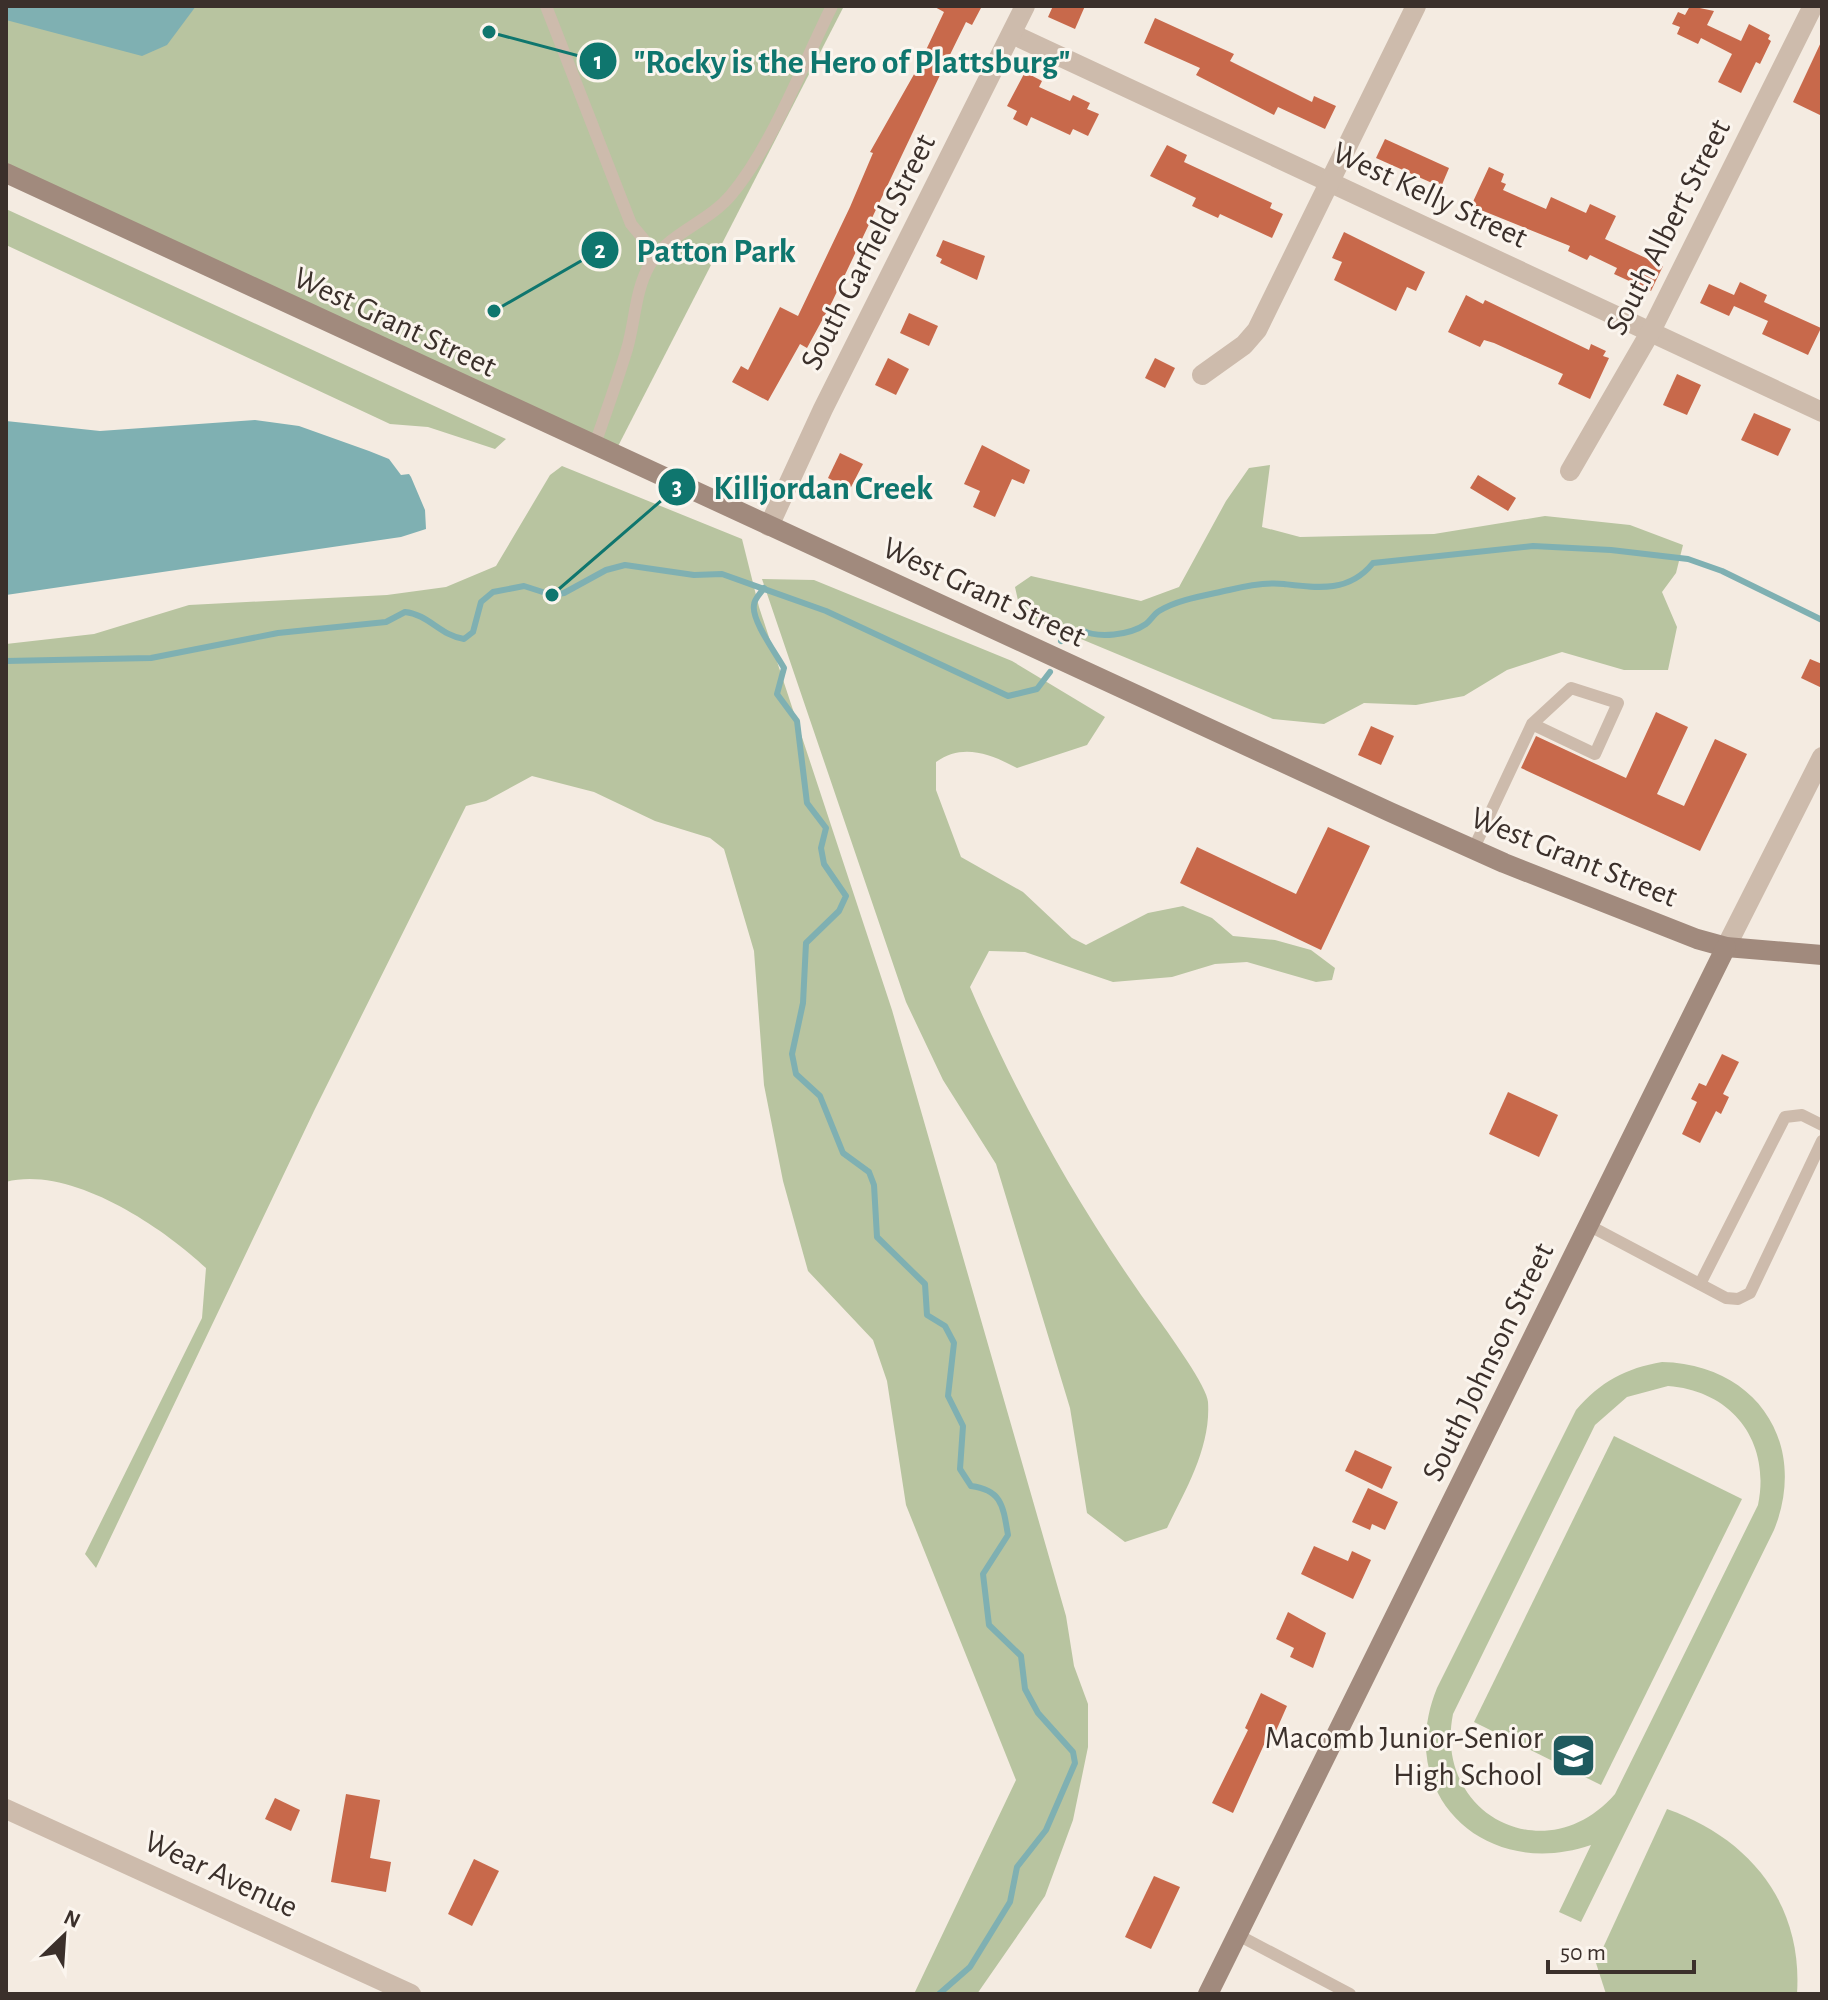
<svg xmlns="http://www.w3.org/2000/svg" width="1828" height="2000" font-family="'Alegreya Sans',sans-serif">
<rect width="100%" height="100%" fill="#f4ebe1"/>
<g fill="#b8c4a0" fill-rule="evenodd">
<polygon points="6,6 844,6 613,456 6,174"/>
<polygon points="6,209 506,439 495,449 428,427 390,424 6,245"/>
<polygon points="1270,465 1262,527 1300,537 1434,534 1545,516 1630,525 1683,545 1676,573 1662,592 1677,627 1668,670 1624,670 1562,652 1507,670 1464,696 1416,705 1364,703 1324,724 1273,719 1021,614 1015,587 1031,576 1141,601 1179,587 1226,501 1249,468"/>
<path d="M562,466L742,539L759,607L892,1010L1066,1616L1074,1666L1088,1704V1747L1073,1820L1045,1896L977,1994H914L1016,1780L906,1505L887,1381L873,1340L808,1271L783,1181L764,1085L754,951L724,849L710,838L655,821L594,792L532,776L486,801L466,806L314,1111L96,1568L85,1554L202,1318L206,1268C161,1226 70,1165 6,1182V644L94,634L189,605L387,595L446,587L496,566L550,475Z"/>
<path d="M762,579L814,580L1012,661L1105,717L1087,745L1017,768C990,754 963,743 936,762V790L961,857L1023,892L1072,938L1086,945L1148,913L1183,906L1212,918L1233,936L1275,940L1311,950L1335,968L1332,980L1316,982L1247,962L1215,964L1172,977L1113,982L1025,952L989,951L970,987C1020,1104 1084,1217 1159,1320C1169,1334 1208,1388 1208,1402C1211,1447 1186,1489 1167,1528L1125,1542L1087,1513L1070,1408L996,1164L943,1080L906,1002Z"/>
<path d="M1662,1362C1756,1364 1809,1443 1774,1530L1581,1922L1559,1912L1591,1845C1486,1881 1393,1796 1437,1688L1576,1410C1600,1382 1626,1368 1662,1362ZM1668,1386C1733,1391 1771,1442 1758,1505L1615,1794C1546,1873 1433,1815 1453,1714L1595,1425L1627,1397Z"/>
<polygon points="1614,1436 1742,1499 1601,1785 1474,1722"/>
<path d="M1667,1809C1749,1838 1803,1903 1797,1994H1606L1596,1963Z"/>
</g>
<g fill="#7fb0b2">
<polygon points="6,6 196,6 167,45 142,56 6,20"/>
<polygon points="255,420 299,426 369,451 389,459 401,475 409,474 411,477 425,510 426,529 401,537 6,595 6,421 100,431"/>
</g>
<g fill="none" stroke-linecap="round" stroke-linejoin="round">
<g stroke="#7fb0b2" stroke-width="6">
<path d="M764,588C761,593 754,599 754,605C751,620 777,655 784,668L777,694L797,721L807,803L826,828L821,848L824,864L846,896L839,911L806,943L803,1003L792,1054L796,1074L820,1096L843,1153L869,1172L874,1185L877,1237L925,1284L927,1315L945,1326L954,1343L948,1396L963,1426L960,1469L971,1486C1002,1490 1003,1506 1008,1535L983,1574L989,1625L1021,1656L1025,1689L1038,1713L1073,1752L1075,1763L1046,1830L1017,1867L1010,1902L970,1967L939,1994"/>
<path d="M1061,641L1065,635L1082,630C1098,639 1130,635 1146,624C1151,620 1154,614 1159,611C1178,599 1208,595 1229,590C1245,586 1268,582 1284,584C1317,588 1349,593 1373,563L1533,546L1611,550L1688,559L1722,571L1822,620"/>
<path d="M6,661L151,658L278,633L386,622L405,612C428,614 441,636 464,639L473,632L481,602L493,592L524,586L552,595L564,593L606,570L625,565L694,575L722,574L826,611L1008,696L1037,689L1050,672"/>
</g>
</g>
<g fill="#c8694b">
<polygon points="933,6 982,6 972,25 966,22 941,73 832,302 807,348 800,344 768,401 732,382 741,366 748,370 780,307 798,316 850,207 873,153 870,152 917,69 944,12"/>
<polygon points="1053,6 1085,6 1075,29 1048,17"/>
<polygon points="1690,6 1714,11 1707,25 1741,41 1749,24 1770,35 1768,39 1771,41 1760,64 1756,62 1741,93 1718,82 1732,54 1701,38 1698,44 1677,34 1680,27 1672,24 1678,12 1685,15"/>
<polygon points="1155,18 1234,54 1230,61 1312,102 1314,96 1336,106 1325,129 1278,107 1274,115 1196,75 1200,68 1144,43"/>
<polygon points="1822,40 1822,116 1793,102"/>
<polygon points="1025,72 1042,81 1039,87 1070,101 1073,95 1090,103 1087,109 1099,114 1088,136 1073,129 1070,135 1031,117 1027,126 1013,119 1017,111 1007,106"/>
<polygon points="1385,139 1449,168 1441,187 1376,158"/>
<polygon points="1167,145 1187,155 1184,162 1272,203 1270,208 1283,214 1272,238 1220,214 1218,218 1192,206 1196,198 1150,176"/>
<polygon points="1489,167 1504,174 1501,182 1506,184 1503,190 1546,209 1551,197 1586,213 1590,204 1616,216 1605,239 1663,266 1651,291 1614,274 1617,268 1590,255 1587,260 1568,251 1570,246 1471,206"/>
<polygon points="1344,232 1425,272 1416,291 1407,287 1396,311 1334,280 1342,262 1332,258"/>
<polygon points="943,240 985,256 977,280 940,263 942,259 936,256"/>
<polygon points="1740,282 1767,295 1764,302 1821,328 1808,355 1762,334 1768,321 1734,306 1729,316 1700,303 1709,284 1734,295"/>
<polygon points="1466,295 1483,304 1485,300 1589,350 1591,344 1606,351 1603,356 1609,358 1590,399 1558,384 1563,374 1494,343 1484,340 1480,347 1448,332"/>
<polygon points="909,313 938,326 929,346 900,333"/>
<polygon points="888,358 909,369 896,395 875,385"/>
<polygon points="1155,358 1175,368 1165,388 1145,378"/>
<polygon points="1677,374 1701,385 1687,415 1663,405"/>
<polygon points="1754,413 1791,429 1778,456 1741,440"/>
<polygon points="982,445 1030,470 1024,484 1012,479 995,517 973,507 980,491 964,484"/>
<polygon points="840,453 863,464 850,489 828,478"/>
<polygon points="1478,475 1516,498 1508,511 1470,488"/>
<polygon points="1810,659 1822,664 1822,688 1801,678"/>
<polygon points="1656,712 1688,727 1657,794 1684,806 1715,739 1747,754 1700,851 1521,768 1536,736 1626,778"/>
<polygon points="1371,726 1394,736 1381,765 1358,755"/>
<polygon points="1328,827 1370,846 1321,950 1180,883 1197,847 1296,894"/>
<polygon points="1722,1054 1739,1062 1723,1094 1729,1097 1721,1114 1716,1111 1700,1143 1682,1134 1697,1102 1691,1099 1699,1083 1706,1086"/>
<polygon points="1508,1092 1558,1115 1539,1157 1489,1134"/>
<polygon points="1355,1450 1392,1467 1382,1489 1345,1471"/>
<polygon points="1368,1488 1398,1502 1385,1530 1372,1524 1370,1530 1352,1522"/>
<polygon points="1314,1546 1348,1561 1352,1551 1371,1560 1353,1599 1301,1574"/>
<polygon points="1288,1612 1326,1633 1313,1668 1290,1657 1294,1648 1276,1639"/>
<polygon points="1261,1693 1287,1706 1272,1740 1267,1738 1233,1813 1212,1803 1248,1730 1245,1728"/>
<polygon points="346,1794 380,1800 370,1858 391,1862 386,1892 331,1882"/>
<polygon points="275,1798 300,1810 291,1831 265,1819"/>
<polygon points="474,1859 499,1871 472,1926 448,1914"/>
<polygon points="1154,1876 1180,1887 1151,1949 1125,1937"/>
</g>
<g fill="none" stroke-linecap="round" stroke-linejoin="round">
<g stroke="#cdbbac" stroke-width="12">
<polyline points="546,6 631,224 656,254"/>
<path d="M594,447C605,415 617,382 627,349C635,322 635,291 649,266C667,233 708,223 731,195C772,146 803,64 832,6"/>
<polyline points="1473,850 1532,724 1571,688 1618,703 1595,754 1532,724"/>
<polyline points="1588,1225 1726,1298 1738,1299 1750,1293 1822,1141"/>
<polyline points="1700,1284 1785,1117 1802,1115 1822,1125"/>
<polyline points="1238,1935 1350,1994"/>
</g>
<g stroke="#cdbbac" stroke-width="20">
<polyline points="1012,34 1822,412"/>
<polyline points="1202,375 1244,345 1257,330 1416,6"/>
<polyline points="1570,471 1651,331 1813,6"/>
<polyline points="769,526 823,409 1025,6"/>
<polyline points="1726,947 1822,757"/>
<polyline points="6,1809 411,1994"/>
</g>
<g stroke="#a18a7d" stroke-width="20">
<polyline points="6,173 1390,812 1504,863 1697,939 1726,947 1822,955"/>
<polyline points="1208,1994 1726,947"/>
</g>
</g>
<defs>
<symbol id="school-square" viewBox="-11 -11 22 22"><rect x="-9" y="-9" width="18" height="18" rx="4" fill="#1f5a5e" stroke="#fbf5ee"/><path d="M0-5L7-2L0 1L-7-2ZM-4 1L0 2.5L4 1V4Q0 6-4 4Z" fill="#fff"/></symbol>
</defs>
<g fill-rule="evenodd">
<use href="#school-square" x="1548" y="1730" width="51" height="51"/>
</g>
<g text-anchor="middle" dominant-baseline="central" stroke-width="6" stroke-linejoin="round" paint-order="stroke">
<g font-size="32" fill="#3b302b" stroke="#fbf5ee">
<text transform="translate(1430 195) rotate(25)">West Kelly Street</text>
<text transform="translate(1668 227) rotate(-63)">South Albert Street</text>
<text transform="translate(868 252) rotate(-63)">South Garfield Street</text>
<text transform="translate(395 322) rotate(25)">West Grant Street</text>
<text transform="translate(984 592) rotate(25)">West Grant Street</text>
<text transform="translate(1574 857) rotate(22)">West Grant Street</text>
<text transform="translate(1488 1362) rotate(-64)">South Johnson Street</text>
<text transform="translate(221 1874) rotate(25)">Wear Avenue</text>
</g>
<g font-size="32" fill="#3b302b" stroke="#fbf5ee" text-anchor="end">
<text x="1543" y="1738">Macomb Junior-Senior<tspan x="1543" dy="37">High School</tspan></text>
</g>
</g>
<path fill="none" stroke="#0f766e" stroke-width="3" d="M489 32L598 61M494 311L600 250M552 595L677 487"/>
<g fill="#0f766e" stroke="#fbf5ee" stroke-width="3">
<circle cx="489" cy="32" r="8"/>
<circle cx="494" cy="311" r="8"/>
<circle cx="552" cy="595" r="8"/>
<circle cx="598" cy="61" r="20"/>
<circle cx="600" cy="250" r="20"/>
<circle cx="677" cy="487" r="20"/>
</g>
<g font-size="24" text-anchor="middle" font-weight="bold" fill="#fff">
<text x="598" y="69">1</text>
<text x="600" y="258">2</text>
<text x="677" y="495">3</text>
</g>
<g font-size="34" text-anchor="middle" font-weight="bold" fill="#0f766e" stroke="#fbf5ee" stroke-width="6" stroke-linejoin="round" paint-order="stroke">
<text x="852" y="73">"Rocky is the Hero of Plattsburg"</text>
<text x="716" y="262">Patton Park</text>
<text x="823" y="499">Killjordan Creek</text>
</g>
<rect width="1828" height="2000" fill="none" stroke="#3b302b" stroke-width="16"/>
<g transform="translate(64 1936) rotate(25)" stroke="#fbf5ee" stroke-width="6" paint-order="stroke">
<path d="M0-6L14 30L0 20L-14 30Z" fill="#3b302b"/>
<text y="-12" font-size="22" font-weight="bold" text-anchor="middle" fill="#3b302b">N</text>
</g>
<path d="M1548 1960v12h146v-12" fill="none" stroke="#3b302b" stroke-width="4"/>
<text x="1560" y="1960" font-size="24" fill="#3b302b" stroke="#fbf5ee" stroke-width="6" paint-order="stroke">50 m</text>
</svg>
